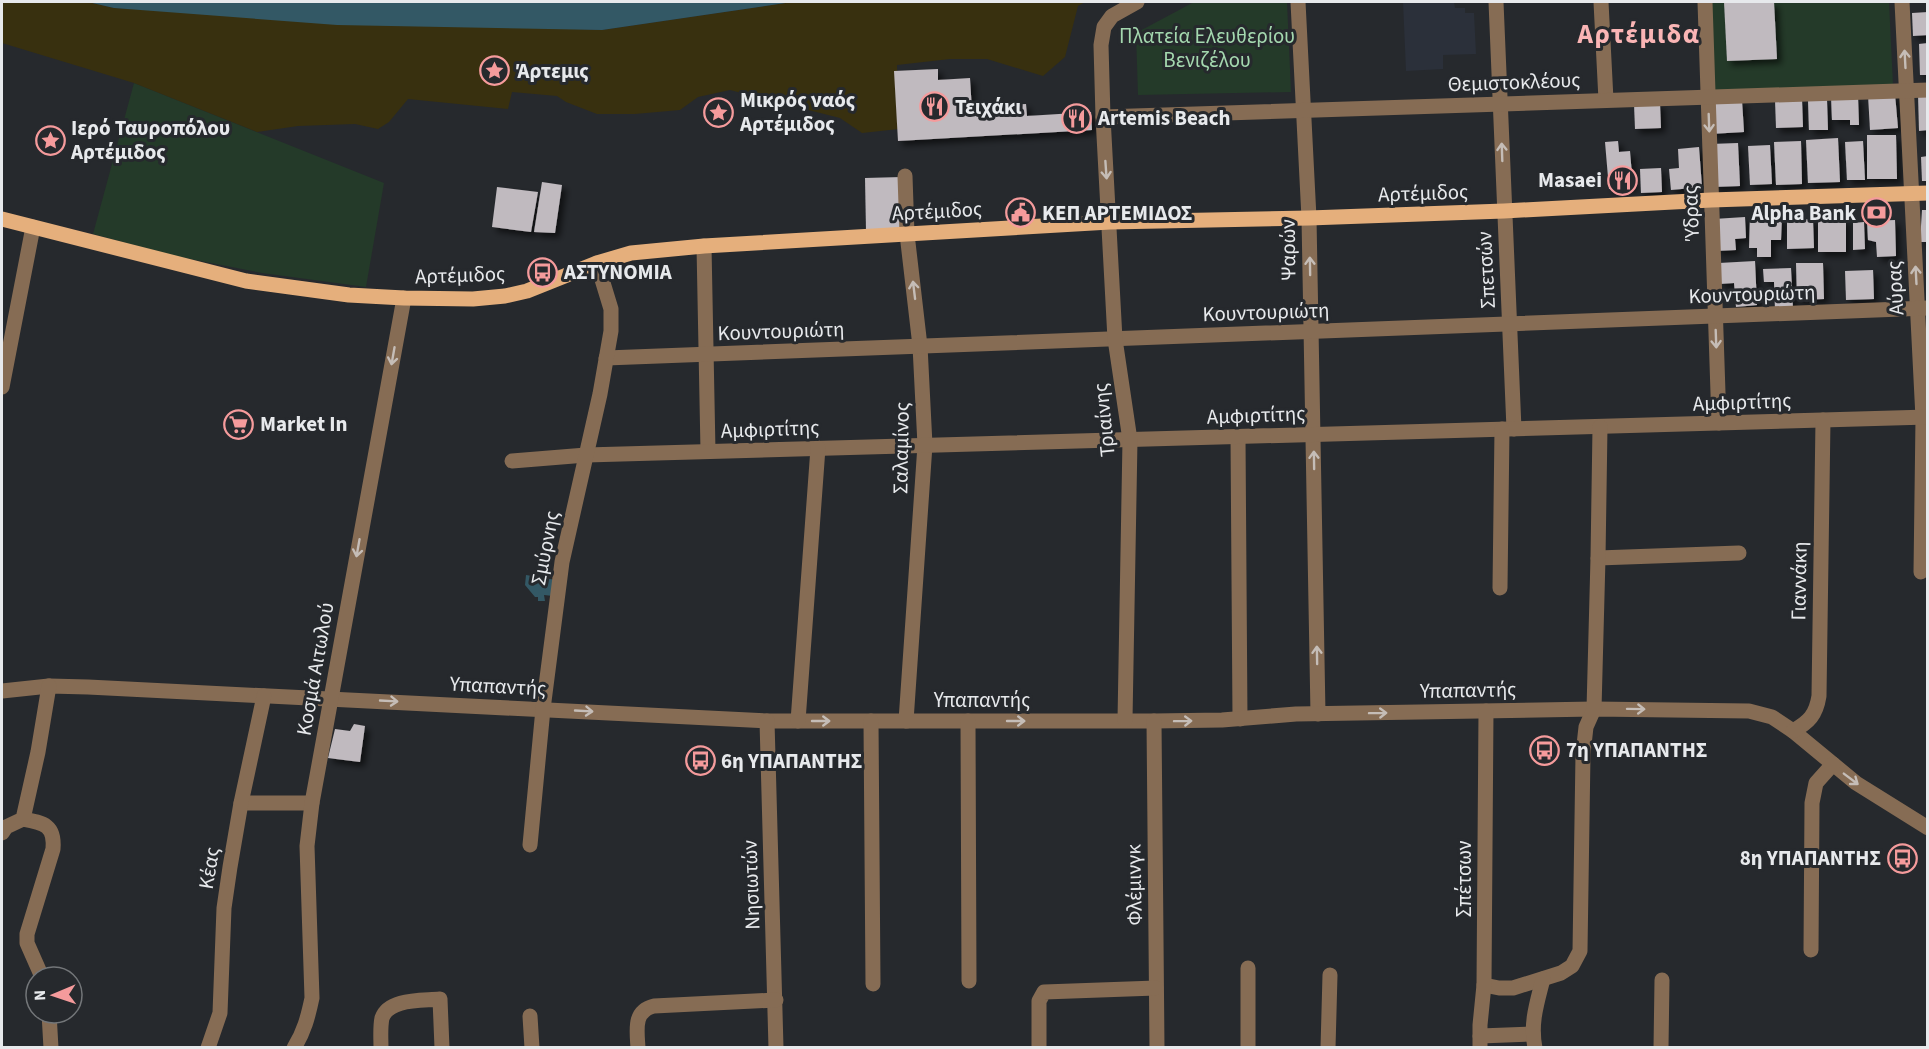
<svg xmlns="http://www.w3.org/2000/svg" width="1929" height="1049" font-family="'Source Sans 3',sans-serif">
<defs>
<filter id="shadow"><feDropShadow dx="4.5" dy="4.5" stdDeviation="3" flood-color="#0009"/></filter>
</defs>
<rect width="100%" height="100%" fill="#26292d"/>
<polygon fill="#2b303a" points="1403,2 1454,2 1455,8 1465,8 1465,13 1474,13 1476,54 1443,55 1443,69 1406,71"/>
<g fill="#243a29">
<polygon points="1194,2 1287,2 1291,92 1138,95 1136,33"/>
<polygon points="1706,2 1889,2 1893,85 1710,93"/>
<polygon points="134,83 384,183 366,287 262,273 175,256 93,234"/>
</g>
<polygon fill="#38300f" points="2,2 88,2 114,8 602,30 792,2 1085,2 1078,6 1065,57 1043,76 987,59 950,59 897,65 899,129 862,133 840,118 730,90 698,97 680,110 635,114 597,114 566,102 557,96 512,92 508,109 408,99 389,122 378,129 355,124 298,126 257,132 134,83 2,43"/>
<g fill="#335865">
<polygon points="88,2 792,2 602,30 337,25 114,8"/>
<polygon points="526,575 556,580 553,596 544,595 545,601 538,601 538,597 535,597 525,585"/>
</g>
<g fill="#c0babf" filter="url(#shadow)">
<polygon points="1724,2 1774,2 1777,59 1727,61"/>
<polygon points="1928,12 1928,35 1913,36 1912,13"/>
<polygon points="1928,43 1928,75 1920,75 1919,44"/>
<polygon points="938,69 938,80 970,78 972,111 1000,109 1000,105 1026,104 1027,116 1091,112 1092,130 898,141 894,71"/>
<polygon points="1895,94 1898,128 1870,130 1868,95"/>
<polygon points="1918,94 1928,94 1928,130 1919,131"/>
<polygon points="1858,96 1859,125 1850,125 1850,120 1832,120 1831,97"/>
<polygon points="1802,99 1803,127 1776,128 1775,100"/>
<polygon points="1742,100 1744,132 1710,134 1708,102"/>
<polygon points="1827,100 1828,130 1809,130 1808,101"/>
<polygon points="1660,103 1661,128 1635,129 1634,104"/>
<polygon points="1867,135 1896,135 1897,179 1867,179"/>
<polygon points="1838,138 1840,182 1808,183 1806,140"/>
<polygon points="1618,141 1619,152 1630,151 1633,187 1609,189 1605,142"/>
<polygon points="1801,141 1802,184 1776,185 1774,142"/>
<polygon points="1863,141 1865,180 1847,180 1845,142"/>
<polygon points="1738,143 1740,186 1713,187 1711,144"/>
<polygon points="1770,145 1772,184 1750,185 1748,146"/>
<polygon points="1699,147 1702,187 1671,190 1669,169 1679,168 1678,149"/>
<polygon points="1928,156 1928,181 1922,181 1921,157"/>
<polygon points="1661,168 1662,192 1641,193 1640,169"/>
<polygon points="902,177 903,229 866,230 865,178"/>
<polygon points="542,182 562,185 555,233 534,232"/>
<polygon points="497,187 538,192 531,232 492,227"/>
<polygon points="1922,210 1928,210 1928,242 1920,242"/>
<polygon points="1750,216 1782,217 1781,240 1771,240 1771,257 1757,257 1757,248 1749,248"/>
<polygon points="1745,217 1746,238 1735,239 1736,250 1716,251 1714,219"/>
<polygon points="1813,219 1814,248 1787,249 1787,220"/>
<rect x="1818" y="219" width="28" height="33"/>
<polygon points="1895,220 1896,256 1877,257 1876,242 1868,240 1867,221"/>
<polygon points="1864,222 1865,249 1853,250 1853,223"/>
<polygon points="1755,261 1757,305 1736,307 1734,283 1720,284 1719,263"/>
<polygon points="1796,263 1823,263 1824,299 1797,300"/>
<polygon points="1791,268 1793,309 1775,310 1774,282 1764,282 1763,269"/>
<polygon points="1873,270 1874,299 1846,300 1845,271"/>
<polygon points="354,724 365,726 360,762 328,758 335,729 350,731"/>
</g>
<g fill="none" stroke-linecap="round" stroke-linejoin="round">
<g stroke="#866c54" stroke-width="15">
<polyline points="1298,2 1309,218 1318,714"/>
<polyline points="1496,2 1514,429"/>
<polyline points="1601,2 1606,100"/>
<polyline points="1705,2 1719,423"/>
<polyline points="1902,2 1923,418 1921,572"/>
<polyline points="1103,117 1928,90"/>
<polyline points="905,176 907,234 920,346 925,445 906,721"/>
<polyline points="704,246 708,451"/>
<polyline points="606,358 1928,308"/>
<polyline points="2,387 33,227"/>
<polyline points="1238,437 1240,719"/>
<polyline points="512,461 586,455 1928,417"/>
<polyline points="1598,558 1739,553"/>
<polyline points="1500,588 1502,429"/>
<polyline points="2,691 49,686 88,687 767,721 1154,721 1222,720 1296,714 1594,709 1749,711 1772,717 1793,731 1856,783 1928,828"/>
<polyline points="1125,720 1130,440 1115,339 1103,117 1101,45 1104,27 1112,16 1137,2"/>
<polyline points="767,721 776,1048"/>
<polyline points="798,721 818,448"/>
<polyline points="871,721 873,984"/>
<polyline points="968,721 969,981"/>
<polyline points="1154,721 1157,1048"/>
<path d="M1793,731C1809,722 1816,715 1819,696L1823,420"/>
<polyline points="241,803 312,803"/>
<path d="M23,819C44,823 55,825 53,849L27,934V943L42,977"/>
<polyline points="2,833 6,827 23,819 38,752 49,686"/>
<polyline points="530,845 543,709 562,562 600,394 611,331 611,309 597,263"/>
<polyline points="1811,950 1812,803 1816,783 1833,764"/>
<polyline points="1484,985 1499,988 1513,988 1561,973 1572,966 1580,951 1583,754 1586,727 1594,709 1598,558 1600,427"/>
<polyline points="49,1013 51,1048"/>
<polyline points="530,1016 532,1048"/>
<polyline points="1480,1036 1533,1034"/>
<polyline points="208,1048 220,1013 224,908 230,867 241,803 264,696"/>
<path d="M294,1048C304,1032 308,1017 312,998L307,846L312,803L404,298"/>
<path d="M381,1048C381,1039 380,1027 382,1018C389,998 423,1001 440,999L442,1048"/>
<path d="M638,1048C637,1030 633,1011 654,1006L776,1000"/>
<polyline points="1039,1048 1039,1001 1044,992 1156,988"/>
<polyline points="1248,1048 1248,968"/>
<polyline points="1328,1048 1330,975"/>
<polyline points="1480,1048 1480,1025 1484,985 1486,711"/>
<path d="M1535,1048C1530,1023 1537,1003 1543,979"/>
<polyline points="1661,1048 1662,980"/>
</g>
<polyline stroke="#e5af7c" stroke-width="15" points="2,219 246,281 349,295 404,298 473,299 505,296 527,291 597,263 631,253 704,246 1110,222 1309,218 1504,211 1711,200 1928,193"/>
</g>
<defs><path id="oneway-shaft" d="M-6 0H5M1.5-3L5.5 0L1.5 3" fill="none" stroke-width="1.6" stroke-linecap="round" stroke-linejoin="round" transform="scale(1.5)"/></defs>
<g stroke="#c5bdb7">
<use href="#oneway-shaft" transform="translate(1905 59) rotate(-93)"/>
<use href="#oneway-shaft" transform="translate(1709 123) rotate(88)"/>
<use href="#oneway-shaft" transform="translate(1502 152) rotate(-92)"/>
<use href="#oneway-shaft" transform="translate(1106 170) rotate(86)"/>
<use href="#oneway-shaft" transform="translate(1310 266) rotate(-91)"/>
<use href="#oneway-shaft" transform="translate(1916 275) rotate(-93)"/>
<use href="#oneway-shaft" transform="translate(914 290) rotate(-97)"/>
<use href="#oneway-shaft" transform="translate(1716 339) rotate(88)"/>
<use href="#oneway-shaft" transform="translate(393 356) rotate(100)"/>
<use href="#oneway-shaft" transform="translate(1314 460) rotate(-91)"/>
<use href="#oneway-shaft" transform="translate(358 548) rotate(100)"/>
<use href="#oneway-shaft" transform="translate(1317 655) rotate(-91)"/>
<use href="#oneway-shaft" transform="translate(389 701) rotate(3)"/>
<use href="#oneway-shaft" transform="translate(1636 709) rotate(1)"/>
<use href="#oneway-shaft" transform="translate(584 711) rotate(3)"/>
<use href="#oneway-shaft" transform="translate(1378 713) rotate(-1)"/>
<use href="#oneway-shaft" transform="translate(821 721)"/>
<use href="#oneway-shaft" transform="translate(1016 721)"/>
<use href="#oneway-shaft" transform="translate(1183 721) rotate(-1)"/>
<use href="#oneway-shaft" transform="translate(1851 779) rotate(37)"/>
</g>
<defs>
<symbol id="sight-ring" viewBox="-11 -11 22 22"><circle r="9.5" fill="#26292d" stroke="#f59b9c" stroke-width="1.5"/><path d="M0-6L1.8-2.2L6-1.7L2.9 1.2L3.7 5.4L0 3.3L-3.7 5.4L-2.9 1.2L-6-1.7L-1.8-2.2Z" fill="#f59b9c"/></symbol>
<symbol id="restaurant-ring" viewBox="-11 -11 22 22"><circle r="9.5" fill="#26292d" stroke="#f59b9c" stroke-width="1.5"/><path d="M-5-6h1v4h1v-4h1v4h1v-4h1v5L-1.5 .5V6h-2V.5L-5-1ZM5-6V6H3V1.5H1.5Q1.5-4 5-6Z" fill="#f59b9c"/></symbol>
<symbol id="civic-ring" viewBox="-11 -11 22 22"><circle r="9.5" fill="#26292d" stroke="#f59b9c" stroke-width="1.5"/><path d="M-.6-6.5H3V-4.5H.6V-3L4-1V1h2V6H-6V1h2V-1L-.6-3ZM-1.2 2.5V6h2.4V2.5Z" fill="#f59b9c"/></symbol>
<symbol id="bank-ring" viewBox="-11 -11 22 22"><circle r="9.5" fill="#26292d" stroke="#f59b9c" stroke-width="1.5"/><path d="M-6-4H6V4H-6ZM0-2.3a2.3 2.3 0 1 0 0 4.6a2.3 2.3 0 1 0 0-4.6Z" fill="#f59b9c"/></symbol>
<symbol id="bus-ring" viewBox="-11 -11 22 22"><circle r="9.5" fill="#26292d" stroke="#f59b9c" stroke-width="1.5"/><path d="M-5-6H5V4H4V6H2V4H-2V6H-4V4H-5ZM-3.5-4V0h7V-4ZM-3.5 1.2v1.5H-2V1.2ZM2 1.2v1.5H3.5V1.2Z" fill="#f59b9c"/></symbol>
<symbol id="supermarket-ring" viewBox="-11 -11 22 22"><circle r="9.5" fill="#26292d" stroke="#f59b9c" stroke-width="1.5"/><path d="M-6-5.5h2.5l.6 2H6L4.5 2H-2.5L-4.4-4H-6ZM-1.5 3.2a1.3 1.3 0 1 0 .1 0ZM3 3.2a1.3 1.3 0 1 0 .1 0Z" fill="#f59b9c"/></symbol>
</defs>
<g fill-rule="evenodd">
<use href="#sight-ring" x="478" y="54" width="33" height="33"/>
<use href="#restaurant-ring" x="918" y="90" width="33" height="33"/>
<use href="#sight-ring" x="702" y="96" width="33" height="33"/>
<use href="#restaurant-ring" x="1060" y="102" width="33" height="33"/>
<use href="#sight-ring" x="34" y="124" width="33" height="33"/>
<use href="#restaurant-ring" x="1606" y="164" width="33" height="33"/>
<use href="#civic-ring" x="1004" y="196" width="33" height="33"/>
<use href="#bank-ring" x="1860" y="196" width="33" height="33"/>
<use href="#bus-ring" x="526" y="256" width="33" height="33"/>
<use href="#supermarket-ring" x="222" y="408" width="33" height="33"/>
<use href="#bus-ring" x="1528" y="734" width="33" height="33"/>
<use href="#bus-ring" x="684" y="744" width="33" height="33"/>
<use href="#bus-ring" x="1886" y="842" width="33" height="33"/>
</g>
<g text-anchor="middle" dominant-baseline="central" stroke-width="6" stroke-linejoin="round" paint-order="stroke">
<g font-size="21" fill="#a4d8af" stroke="#26292d">
<text x="1207" y="36">Πλατεία Ελευθερίου<tspan x="1207" dy="24">Βενιζέλου</tspan></text>
</g>
<g font-size="21" font-weight="bold" fill="#e7e9ec" stroke="#26292d" text-anchor="start">
<text x="516" y="71">Άρτεμις</text>
<text x="740" y="100">Μικρός ναός<tspan x="740" dy="24">Αρτέμιδος</tspan></text>
<text x="955" y="107">Τειχάκι</text>
<text x="1098" y="118">Artemis Beach</text>
<text x="71" y="128">Ιερό Ταυροπόλου<tspan x="71" dy="24">Αρτέμιδος</tspan></text>
<text x="1602" y="180" text-anchor="end">Masaei</text>
<text x="1042" y="213">ΚΕΠ ΑΡΤΕΜΙΔΟΣ</text>
<text x="1856" y="213" text-anchor="end">Alpha Bank</text>
<text x="564" y="272">ΑΣΤΥΝΟΜΙΑ</text>
<text x="260" y="424">Market In</text>
<text x="1566" y="750">7η ΥΠΑΠΑΝΤΗΣ</text>
<text x="721" y="761">6η ΥΠΑΠΑΝΤΗΣ</text>
<text x="1881" y="858" text-anchor="end">8η ΥΠΑΠΑΝΤΗΣ</text>
</g>
<g font-size="21" fill="#e7e9ec" stroke="#26292d">
<text transform="translate(1514 82) rotate(-2)">Θεμιστοκλέους</text>
<text transform="translate(1423 193) rotate(-2)">Αρτέμιδος</text>
<text transform="translate(937 211) rotate(-3)">Αρτέμιδος</text>
<text transform="translate(1691 213) rotate(-92)">Ύδρας</text>
<text transform="translate(1288 250) rotate(-91)">Ψαρών</text>
<text transform="translate(1486 270) rotate(-93)">Σπετσών</text>
<text transform="translate(460 275) rotate(-2)">Αρτέμιδος</text>
<text transform="translate(1895 288) rotate(-93)">Αύρας</text>
<text transform="translate(1752 294) rotate(-2)">Κουντουριώτη</text>
<text transform="translate(1266 312) rotate(-2)">Κουντουριώτη</text>
<text transform="translate(781 331) rotate(-2)">Κουντουριώτη</text>
<text transform="translate(1742 402) rotate(-2)">Αμφιρτίτης</text>
<text transform="translate(1256 415) rotate(-2)">Αμφιρτίτης</text>
<text transform="translate(1104 420) rotate(-96)">Τριαίνης</text>
<text transform="translate(770 429) rotate(-2)">Αμφιρτίτης</text>
<text transform="translate(901 448) rotate(-89)">Σαλαμίνος</text>
<text transform="translate(545 548) rotate(-79)">Σμύρνης</text>
<text transform="translate(1799 581) rotate(-89)">Γιαννάκη</text>
<text transform="translate(315 669) rotate(-80)">Κοσμά Αιτωλού</text>
<text transform="translate(498 686) rotate(3)">Υπαπαντής</text>
<text transform="translate(1468 690) rotate(-1)">Υπαπαντής</text>
<text x="982" y="700">Υπαπαντής</text>
<text transform="translate(209 868) rotate(-81)">Κέας</text>
<text transform="translate(1464 879) rotate(-90)">Σπέτσων</text>
<text transform="translate(751 885) rotate(-92)">Νησιωτών</text>
<text transform="translate(1134 885) rotate(-91)">Φλέμινγκ</text>
</g>
<g font-size="27" font-weight="bold" letter-spacing="1.5" fill="#fab5b5" stroke="#26292d">
<text x="1639" y="34">Αρτέμιδα</text>
</g>
</g>
<rect width="1929" height="1049" fill="none" stroke="#e7e9ec" stroke-width="6"/>
<g transform="translate(54 995) rotate(268)"><circle r="28" fill="#26292d" stroke="#737679" stroke-width="1.5"/>
<path d="M0-4.5L10 22L0 15L-10 22Z" fill="#f59b9c"/>
<text y="-9" font-size="16" font-weight="bold" text-anchor="middle" fill="#e7e9ec">N</text>
</g>
</svg>
